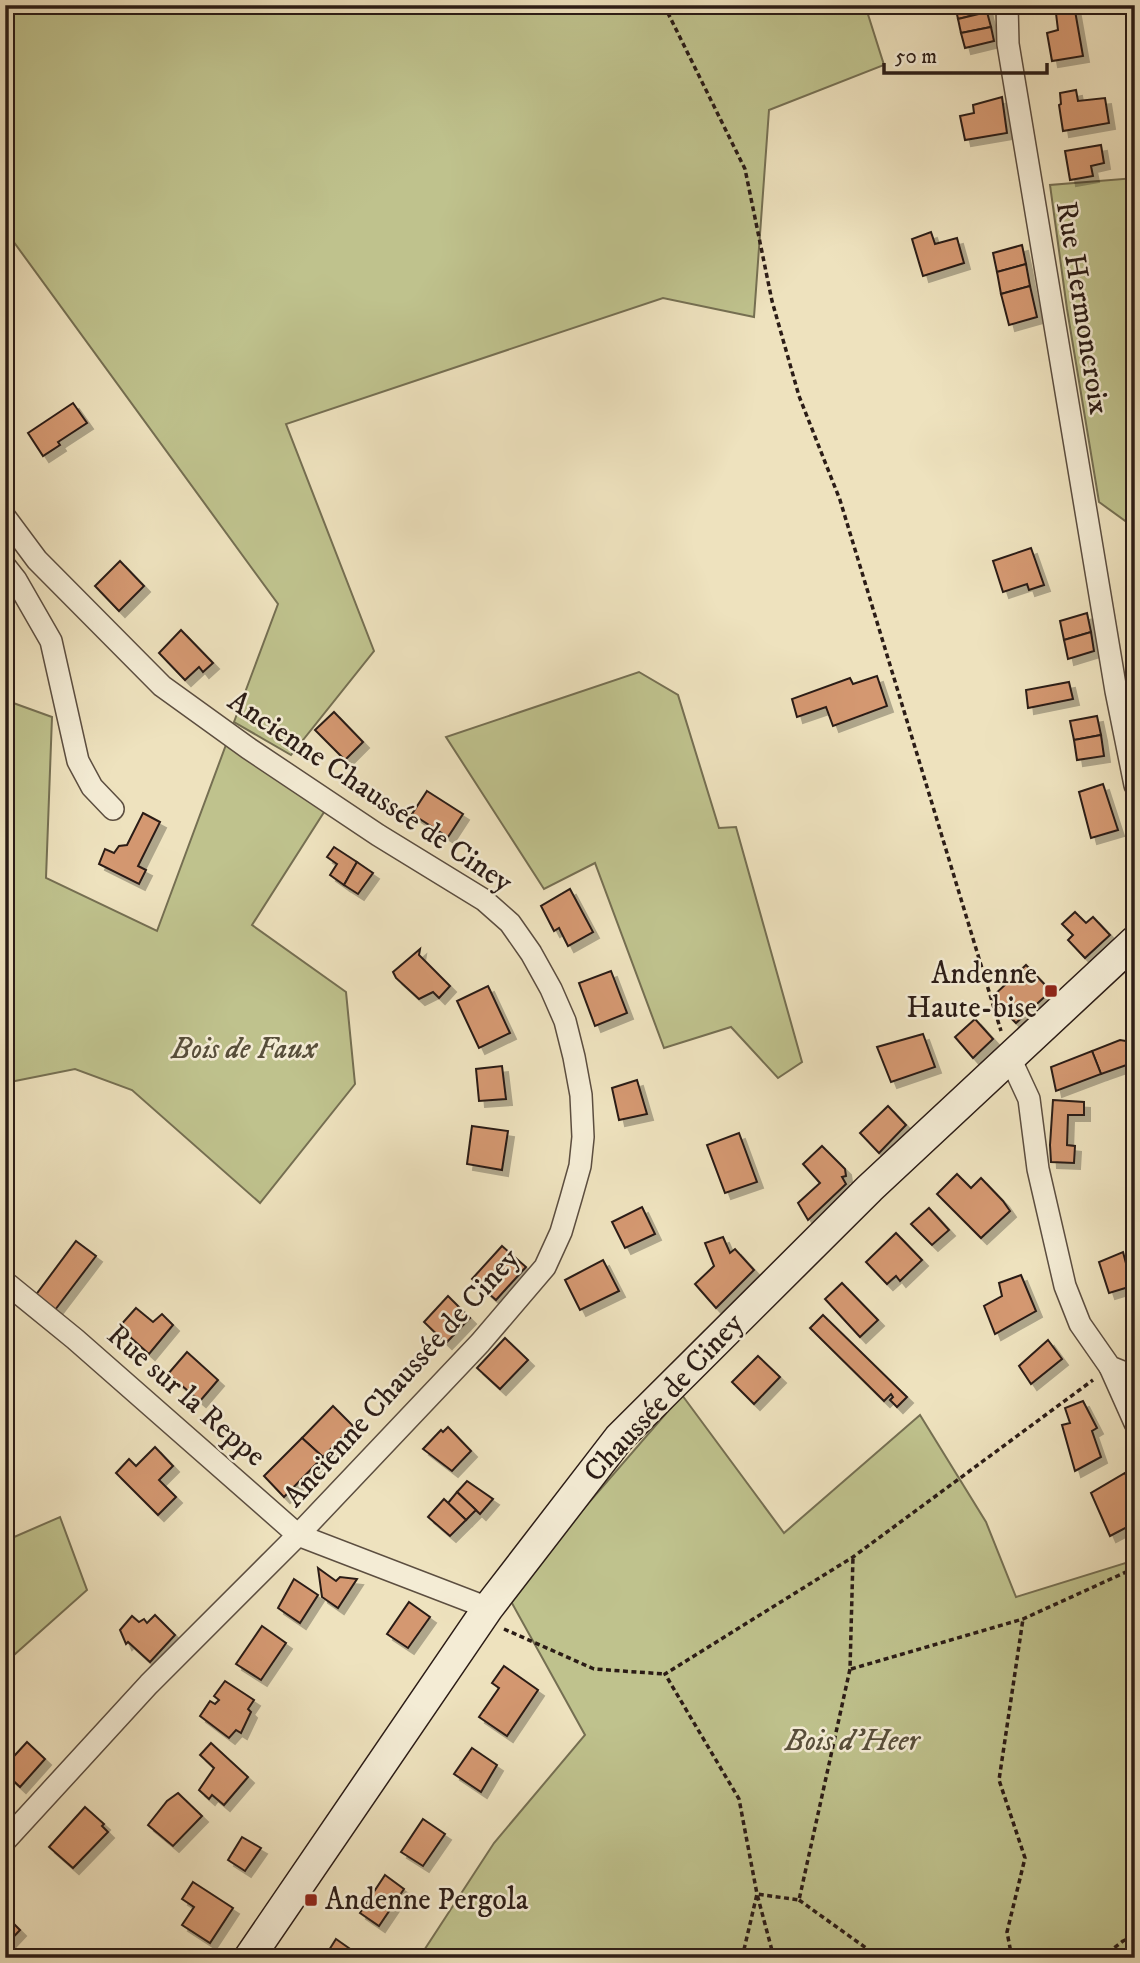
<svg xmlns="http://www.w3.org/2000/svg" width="1140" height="1963" font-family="'IM FELL DW Pica',serif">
<defs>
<filter id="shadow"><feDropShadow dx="6" dy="6" stdDeviation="0" flood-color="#0004"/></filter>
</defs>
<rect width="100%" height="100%" fill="#eee2be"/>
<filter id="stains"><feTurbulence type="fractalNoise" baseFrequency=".00286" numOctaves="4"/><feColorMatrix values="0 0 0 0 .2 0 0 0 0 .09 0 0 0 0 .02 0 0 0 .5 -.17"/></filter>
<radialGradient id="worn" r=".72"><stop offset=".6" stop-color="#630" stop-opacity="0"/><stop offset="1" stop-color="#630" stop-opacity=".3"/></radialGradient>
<g fill="#bfc28d" stroke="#756f52" stroke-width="2">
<polygon points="5,5 865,5 884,65 769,110 754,317 663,298 286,424 374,651 291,755 234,722 278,604 5,230"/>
<polygon points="1135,178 1135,528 1099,502 1067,309 1050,185"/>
<polygon points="639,672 678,695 719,828 736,827 802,1062 778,1078 731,1027 664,1048 595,863 544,889 446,737"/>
<polygon points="5,700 52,717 46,878 157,931 227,742 326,809 252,925 346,992 355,1084 260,1203 132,1090 75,1069 5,1083"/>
<polygon points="682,1395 784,1533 920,1415 986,1522 1016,1597 1135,1560 1135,1958 419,1958 494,1843 585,1735 508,1596"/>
<polygon points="60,1517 87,1590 5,1663 5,1541"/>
</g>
<g fill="#d49871" stroke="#2b1c16" stroke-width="2" filter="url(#shadow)">
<polygon points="955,5 986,5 987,12 958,19"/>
<polygon points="1055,5 1074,5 1083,56 1052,61 1047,33 1058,30"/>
<polygon points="987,12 991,27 961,33 958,19"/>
<polygon points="991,27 994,41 965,48 961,33"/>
<polygon points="1076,90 1078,101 1105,98 1109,123 1063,131 1059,105 1061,104 1060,93"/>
<polygon points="1002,97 1007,133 965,140 960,116 974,113 973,105"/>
<polygon points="1101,145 1104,163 1091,166 1093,176 1070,180 1065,151"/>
<polygon points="931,232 935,244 957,238 964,263 923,276 912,239"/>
<polygon points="1022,245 1026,264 997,272 993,253"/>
<polygon points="1026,264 1030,286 1001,294 997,272"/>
<polygon points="1030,286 1037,317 1009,325 1001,294"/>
<polygon points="73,403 87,423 58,442 60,445 43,456 28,433"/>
<polygon points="1031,548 1044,585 1029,590 1027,584 1003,592 993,561"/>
<polygon points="120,561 144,586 119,611 95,586"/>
<polygon points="1087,613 1091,632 1064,640 1060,621"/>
<polygon points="181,630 213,663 203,672 199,667 185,680 159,653"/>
<polygon points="1091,632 1094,651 1068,659 1064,640"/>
<polygon points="877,676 887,706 833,726 826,707 797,717 792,699 850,678 853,684"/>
<polygon points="1069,682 1073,699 1028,708 1026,690"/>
<polygon points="334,712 363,742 345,760 315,730"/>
<polygon points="1097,716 1101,735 1074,740 1070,721"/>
<polygon points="1101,735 1104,756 1077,760 1074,740"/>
<polygon points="1103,784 1118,830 1091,838 1079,792"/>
<polygon points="427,791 463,814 448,837 412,814"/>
<polygon points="143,813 160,822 138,866 146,870 139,884 99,864 105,849 114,853 119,846 127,845"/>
<polygon points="334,847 357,862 344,885 330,875 337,864 327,857"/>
<polygon points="357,862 373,873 358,894 344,885"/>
<polygon points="570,889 593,932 568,946 559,928 554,931 541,906"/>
<polygon points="1075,912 1086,923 1093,917 1110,935 1085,958 1068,940 1073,935 1062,924"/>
<polygon points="420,949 419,955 450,986 439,998 433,992 419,999 396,978 393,972"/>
<polygon points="1026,965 1051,991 1016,1023 991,998"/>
<polygon points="611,971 627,1013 595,1026 579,983"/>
<polygon points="488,986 510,1033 479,1048 457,1001"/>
<polygon points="975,1019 993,1039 973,1058 955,1037"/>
<polygon points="923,1034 935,1067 891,1082 877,1047"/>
<polygon points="1120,1040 1132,1042 1135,1062 1101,1074 1092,1051"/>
<polygon points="1092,1051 1101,1074 1056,1091 1051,1067"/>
<polygon points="502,1066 506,1099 479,1101 476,1069"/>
<polygon points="637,1080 647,1114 619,1120 612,1088"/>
<polygon points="1053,1100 1084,1102 1084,1115 1068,1115 1067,1145 1075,1146 1074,1163 1051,1162 1050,1145"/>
<polygon points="888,1106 906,1125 879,1153 860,1133"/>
<polygon points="472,1126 508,1131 502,1170 467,1164"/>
<polygon points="739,1133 757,1182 725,1193 707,1145"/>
<polygon points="822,1146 845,1169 846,1176 842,1177 846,1184 808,1220 798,1203 820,1183 803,1164"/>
<polygon points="957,1174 971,1188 981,1178 1003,1201 1010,1211 981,1238 937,1194"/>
<polygon points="642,1207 655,1234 625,1248 612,1222"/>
<polygon points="929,1208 949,1230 932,1245 911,1224"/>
<polygon points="896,1233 922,1260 900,1281 896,1276 887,1284 866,1262"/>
<polygon points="723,1237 730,1253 735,1249 754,1270 716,1308 695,1284 714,1266 705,1243"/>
<polygon points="76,1241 96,1256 55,1310 35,1296"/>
<polygon points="502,1246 526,1267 496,1300 472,1279"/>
<polygon points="1123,1252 1132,1286 1109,1293 1099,1262"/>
<polygon points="603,1260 619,1291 580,1310 565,1280"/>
<polygon points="1021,1275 1036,1311 995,1334 984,1306 1002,1296 999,1283"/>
<polygon points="842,1283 878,1320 860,1337 825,1299"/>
<polygon points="448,1296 470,1318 446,1343 424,1322"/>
<polygon points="136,1308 153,1322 162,1314 173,1325 149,1354 119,1327"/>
<polygon points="823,1315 907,1397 897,1407 890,1400 893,1397 891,1394 884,1401 810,1328"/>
<polygon points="505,1338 528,1360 500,1389 477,1368"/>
<polygon points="1048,1340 1062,1359 1031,1384 1019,1366"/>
<polygon points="187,1352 218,1380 200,1401 168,1374"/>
<polygon points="758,1356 780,1377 754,1404 732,1382"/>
<polygon points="1083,1401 1097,1428 1092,1431 1101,1457 1075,1471 1062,1425 1070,1423 1065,1408"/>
<polygon points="333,1406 353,1426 323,1457 302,1438"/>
<polygon points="448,1427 471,1451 452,1471 423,1449 441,1430 443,1432"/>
<polygon points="302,1438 323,1457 284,1497 264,1476"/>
<polygon points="155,1447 173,1466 159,1480 176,1497 158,1515 116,1473 129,1459 136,1466"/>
<polygon points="1125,1473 1135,1496 1135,1523 1110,1536 1091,1493"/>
<polygon points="467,1481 493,1499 480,1514 457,1492"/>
<polygon points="457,1492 476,1510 466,1520 448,1503"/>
<polygon points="444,1499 466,1520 450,1536 428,1517"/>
<polygon points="318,1568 336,1581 340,1577 357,1579 338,1608 322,1597"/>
<polygon points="294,1579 318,1595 300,1623 278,1608"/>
<polygon points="409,1602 430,1617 408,1648 387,1634"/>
<polygon points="155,1615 175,1635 150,1662 128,1642 126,1644 120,1630 132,1616 139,1622 144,1619 147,1623"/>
<polygon points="262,1626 286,1643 261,1680 236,1664"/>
<polygon points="504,1666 538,1690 507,1736 479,1717 499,1688 492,1683"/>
<polygon points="225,1681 254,1700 248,1709 251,1712 241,1733 236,1730 229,1738 200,1716 210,1701 215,1704 219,1700 214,1696"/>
<polygon points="27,1742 45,1759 20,1787 5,1773 5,1766"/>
<polygon points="211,1743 248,1777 224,1805 212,1795 209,1799 199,1790 214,1768 200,1755"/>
<polygon points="472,1748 497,1765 481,1792 454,1774"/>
<polygon points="178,1793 202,1816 173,1846 148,1825 167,1801"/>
<polygon points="85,1807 104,1824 102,1826 108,1832 73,1868 49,1847"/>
<polygon points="423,1819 445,1834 423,1866 401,1852"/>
<polygon points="242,1837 261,1848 245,1871 228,1860"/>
<polygon points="385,1875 404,1889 379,1926 360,1913"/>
<polygon points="193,1882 233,1908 210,1943 182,1925 194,1907 182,1899"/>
<polygon points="5,1915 20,1930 5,1946"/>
<polygon points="336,1939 363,1958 329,1958 332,1953 329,1950"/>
</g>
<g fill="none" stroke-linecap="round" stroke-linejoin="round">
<defs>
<g id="minor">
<polyline points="1007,5 1008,44 1116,691 1135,785"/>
<polyline points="5,517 37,560 162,686 248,748 378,835 484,900 510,923 531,953 551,989 565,1021 574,1057 581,1095 583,1137 580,1166 571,1198 561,1232 545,1267 480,1343 298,1535 149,1684 5,1841"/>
<polyline points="5,566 16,580 51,641 78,761 92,787 113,809"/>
<polyline points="1010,1058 1029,1099 1038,1169 1065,1286 1080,1324 1110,1367 1135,1377"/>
<polyline points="5,1282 75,1339 298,1535 488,1608"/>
<polyline points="1110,1367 1135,1423"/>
</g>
<polyline id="secondary" points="249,1958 488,1608 619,1438 870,1188 1135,941"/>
</defs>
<use href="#minor" stroke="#5c4e40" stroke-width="24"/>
<use href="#secondary" stroke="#2b1c16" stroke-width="33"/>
<g stroke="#2b1c16" stroke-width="3.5" stroke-dasharray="5 3.5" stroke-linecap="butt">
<polyline points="664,5 745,169 772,301 799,396 840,500 1001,1031"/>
<polyline points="504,1629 594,1669 665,1674"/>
<polyline points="851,1669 1023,1619 1135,1568"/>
<polyline points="799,1900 880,1958"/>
<polyline points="742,1958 757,1894 739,1799 665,1674 853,1557 1093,1380"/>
<polyline points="774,1958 757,1894 799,1900 850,1669 853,1557"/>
<polyline points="1012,1958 1007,1932 1025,1858 999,1780 1023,1619"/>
<polyline points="1101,1958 1123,1941 1135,1936"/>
</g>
<use href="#minor" stroke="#f4ecd5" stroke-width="21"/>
<use href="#secondary" stroke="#f4ecd5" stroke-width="30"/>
</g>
<g fill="#8f2418" stroke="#f4ecd5" stroke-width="2.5">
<rect x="1044" y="984" width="14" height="14" rx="3.5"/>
<rect x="304" y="1893" width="14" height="14" rx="3.5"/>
</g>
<g text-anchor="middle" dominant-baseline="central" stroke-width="5" stroke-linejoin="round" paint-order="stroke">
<g font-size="30" fill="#2b1c16" stroke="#f4ecd5">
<text transform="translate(1082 308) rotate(81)">Rue Hermoncroix</text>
<text transform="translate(370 792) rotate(34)">Ancienne Chaussée de Ciney</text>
<text transform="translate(402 1378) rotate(-48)">Ancienne Chaussée de Ciney</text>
<text transform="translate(186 1396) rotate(41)">Rue sur la Reppe</text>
<text transform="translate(664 1398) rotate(-47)">Chaussée de Ciney</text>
</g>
<g font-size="30" fill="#2b1c16" stroke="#f4ecd5" text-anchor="end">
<text x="1037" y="974">Andenne<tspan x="1037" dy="34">Haute-bise</tspan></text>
<text x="325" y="1900" text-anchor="start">Andenne Pergola</text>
</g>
<g font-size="30" font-style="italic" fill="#574e3a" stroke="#f4ecd5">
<text x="244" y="1049">Bois de Faux</text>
<text x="852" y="1741">Bois d'Heer</text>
</g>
</g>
<rect width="1140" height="1963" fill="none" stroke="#eee2be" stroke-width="28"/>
<rect x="7" y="7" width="1126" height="1949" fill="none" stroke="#2b1c16" stroke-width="3.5"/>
<rect x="14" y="14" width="1112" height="1935" fill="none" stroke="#2b1c16" stroke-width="2"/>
<path d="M884 63v10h163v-10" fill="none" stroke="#2b1c16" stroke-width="3.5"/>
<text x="895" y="63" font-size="21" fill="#2b1c16" stroke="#f4ecd5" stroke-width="5" paint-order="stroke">50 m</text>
<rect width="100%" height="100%" filter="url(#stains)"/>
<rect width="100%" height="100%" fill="url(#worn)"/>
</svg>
